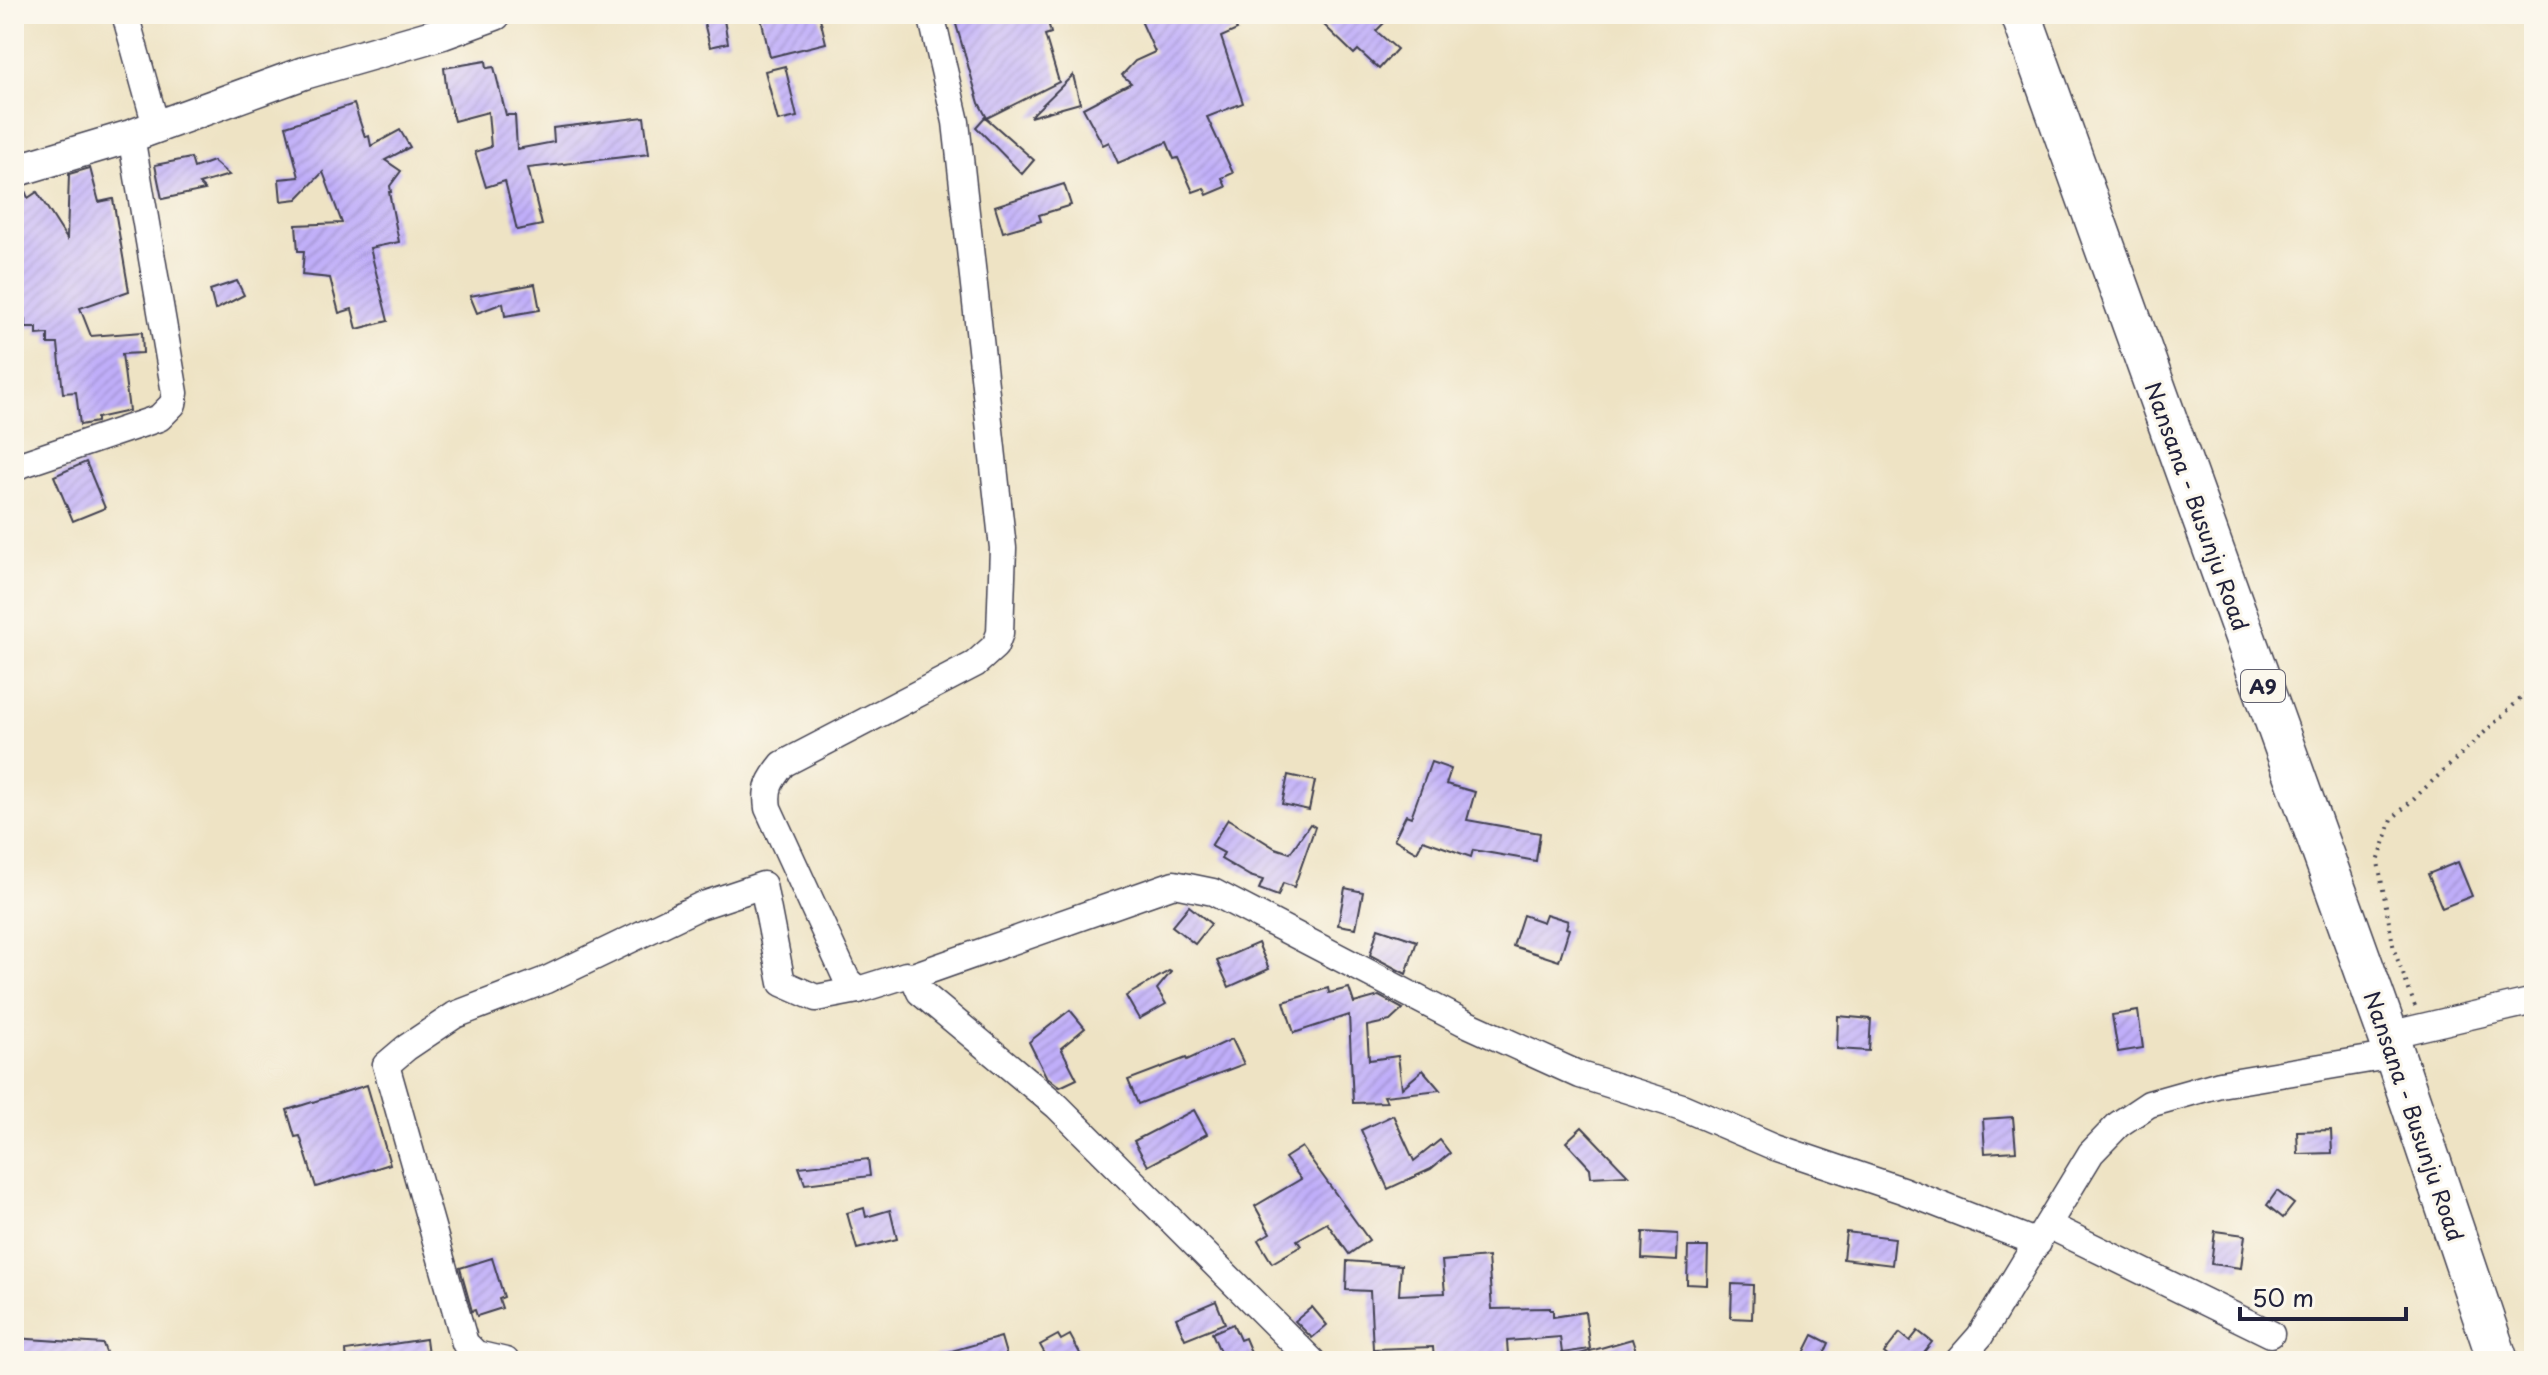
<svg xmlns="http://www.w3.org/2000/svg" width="2548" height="1375" font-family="'Playpen Sans',sans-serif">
<defs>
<pattern id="building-hatch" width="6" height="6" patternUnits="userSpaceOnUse" patternTransform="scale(2)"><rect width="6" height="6" fill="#c0aef9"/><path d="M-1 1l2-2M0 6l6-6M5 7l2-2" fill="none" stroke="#a595d6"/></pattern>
</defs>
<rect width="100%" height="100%" fill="#fbf7ec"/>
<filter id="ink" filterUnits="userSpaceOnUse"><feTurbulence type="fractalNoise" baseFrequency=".0125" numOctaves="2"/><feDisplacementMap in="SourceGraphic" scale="16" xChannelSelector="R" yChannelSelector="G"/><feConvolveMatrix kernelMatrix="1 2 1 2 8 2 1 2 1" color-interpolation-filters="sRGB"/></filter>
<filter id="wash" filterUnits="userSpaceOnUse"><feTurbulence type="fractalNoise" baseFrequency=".006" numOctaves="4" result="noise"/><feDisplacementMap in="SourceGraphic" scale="32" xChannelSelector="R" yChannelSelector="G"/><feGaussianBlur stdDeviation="1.8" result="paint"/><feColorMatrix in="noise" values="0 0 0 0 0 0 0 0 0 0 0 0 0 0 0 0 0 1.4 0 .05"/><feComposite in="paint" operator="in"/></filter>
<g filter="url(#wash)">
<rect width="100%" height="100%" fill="#eee3c4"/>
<g id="blocks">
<g fill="url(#building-hatch)">
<polygon points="702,14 723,14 728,43 710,47"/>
<polygon points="760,14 819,14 826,43 770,57"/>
<polygon points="953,14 1046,14 1051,33 1045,35 1059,82 987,118 979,103"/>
<polygon points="1138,14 1230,14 1237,30 1221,37 1243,103 1207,117 1233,173 1222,178 1226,187 1207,195 1204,188 1193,192 1178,158 1174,159 1167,142 1118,163 1109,142 1103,145 1083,108 1131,83 1122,75 1135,61 1155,52"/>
<polygon points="1333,14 1393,14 1376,31 1397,49 1379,69 1358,50 1354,54 1323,24"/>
<polygon points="486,61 487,68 494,67 506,115 515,115 517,149 554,142 553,128 644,117 649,154 528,168 542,225 517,230 505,181 486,187 475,152 491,147 488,112 454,121 447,94 444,68"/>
<polygon points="785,66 797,117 778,121 765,71"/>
<polygon points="1073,75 1080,103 1030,117"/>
<polygon points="354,104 365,137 369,136 371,146 400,130 410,147 385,160 401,171 390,186 391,192 389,192 399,242 370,248 388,321 357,329 352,309 339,313 330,278 302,275 304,251 298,251 296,225 342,223 323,172 297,199 281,201 279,179 299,177 286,126"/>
<polygon points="985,117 1034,160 1022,174 976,127"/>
<polygon points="191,158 194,168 213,161 229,175 199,184 205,190 162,199 155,165"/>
<polygon points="90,168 99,202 113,199 129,291 80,308 91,336 142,332 143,353 122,354 129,411 97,418 97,422 80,425 76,392 63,393 58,344 48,344 48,334 37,335 37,328 26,328 26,319 14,319 14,189 24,188 28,198 37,192 67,239 69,174"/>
<polygon points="1064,184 1071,205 1039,215 1041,221 1003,232 995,206"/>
<polygon points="237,281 244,295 215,310 210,290"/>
<polygon points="535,284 540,310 505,316 503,303 477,313 470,296"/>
<polygon points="86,462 105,508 73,521 54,476"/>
<polygon points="1431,762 1451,769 1446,784 1475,792 1467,820 1540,833 1536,861 1473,850 1471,857 1423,840 1417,852 1394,839 1406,815 1411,817"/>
<polygon points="1288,775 1315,781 1309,810 1282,804"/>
<polygon points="1228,819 1275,848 1290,853 1310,824 1315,827 1294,887 1283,883 1278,896 1259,889 1263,880 1250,876 1221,859 1224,853 1211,846"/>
<polygon points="2458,862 2472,896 2442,908 2428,874"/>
<polygon points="1345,888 1363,892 1356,928 1338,925"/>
<polygon points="1189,906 1211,924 1195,944 1172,926"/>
<polygon points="1546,914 1568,921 1566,928 1569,929 1559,961 1513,946 1523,915 1543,922"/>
<polygon points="1378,928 1417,941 1406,974 1370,955"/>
<polygon points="1258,943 1269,969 1229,987 1217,961"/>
<polygon points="1169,971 1171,972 1157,989 1166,1004 1139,1019 1126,996"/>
<polygon points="1328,988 1329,993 1349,988 1354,1003 1379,996 1403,1009 1390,1021 1367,1026 1369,1060 1398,1056 1402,1088 1423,1070 1440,1090 1384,1096 1387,1102 1353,1103 1349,1015 1294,1033 1284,1002"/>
<polygon points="1070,1010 1085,1028 1061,1048 1077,1079 1060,1087 1046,1076 1029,1042"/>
<polygon points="2138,1011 2143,1048 2118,1052 2112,1015"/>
<polygon points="1838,1016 1871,1019 1869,1051 1837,1049"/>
<polygon points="1232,1039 1244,1064 1138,1104 1128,1080 1186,1058 1187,1060"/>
<polygon points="367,1085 390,1164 316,1187 300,1136 295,1137 287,1110"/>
<polygon points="1194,1110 1207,1134 1148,1166 1134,1141"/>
<polygon points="1393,1115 1414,1161 1440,1140 1450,1153 1431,1169 1388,1189 1361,1130"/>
<polygon points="2013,1117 2016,1151 1985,1153 1983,1119"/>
<polygon points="1582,1127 1628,1175 1591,1177 1590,1168 1566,1142"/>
<polygon points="2331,1130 2332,1153 2298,1154 2297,1131"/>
<polygon points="1302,1147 1369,1240 1349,1254 1327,1223 1297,1240 1301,1246 1272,1263 1258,1240 1270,1233 1255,1206 1301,1179 1285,1158"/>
<polygon points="868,1159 870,1176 805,1184 799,1167"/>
<polygon points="2277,1191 2294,1204 2283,1218 2267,1205"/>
<polygon points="864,1208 866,1217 890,1210 897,1239 857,1249 847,1213"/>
<polygon points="2215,1231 2245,1235 2241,1268 2211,1264"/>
<polygon points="1643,1232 1678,1234 1677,1261 1642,1259"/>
<polygon points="1846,1232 1895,1238 1892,1265 1843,1259"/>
<polygon points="1688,1247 1708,1247 1707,1285 1687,1284"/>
<polygon points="1488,1257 1492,1309 1550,1308 1550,1310 1553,1310 1553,1317 1585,1312 1590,1349 1562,1353 1560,1337 1507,1341 1508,1355 1460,1357 1460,1360 1434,1361 1433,1347 1373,1349 1370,1291 1346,1290 1347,1261 1401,1265 1399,1295 1445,1293 1442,1261"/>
<polygon points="492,1258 504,1297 499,1299 502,1308 477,1316 475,1310 472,1311 460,1268"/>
<polygon points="1732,1284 1753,1285 1752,1319 1731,1318"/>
<polygon points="1216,1301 1225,1323 1185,1339 1176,1318"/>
<polygon points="1312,1307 1327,1325 1312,1338 1295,1321"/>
<polygon points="1233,1324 1240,1340 1245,1338 1253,1357 1243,1361 1224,1361 1212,1333"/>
<polygon points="1918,1331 1932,1342 1924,1352 1935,1361 1894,1361 1884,1353 1900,1333 1910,1341"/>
<polygon points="1058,1335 1061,1340 1070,1335 1084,1361 1049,1361 1040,1345"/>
<polygon points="1813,1335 1829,1343 1821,1361 1800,1361"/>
<polygon points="1001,1337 1008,1361 934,1361 934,1356"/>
<polygon points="14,1338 103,1344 109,1361 14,1361"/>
<polygon points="426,1339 429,1361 347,1361 346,1351"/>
<polygon points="1632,1339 1639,1361 1574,1361 1573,1356"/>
</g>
</g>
</g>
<g filter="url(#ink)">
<use href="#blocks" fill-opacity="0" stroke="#413f50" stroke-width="2"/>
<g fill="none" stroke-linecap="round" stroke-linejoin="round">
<defs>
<g id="minor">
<polyline points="125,14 156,126"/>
<path d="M931,14L956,122L1003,548L1000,633L995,646L975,664L783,764C770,780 765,788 768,808L847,980L858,990L906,975L913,976L920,992L1057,1106L1312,1361"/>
<polyline points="14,467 159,418 173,404 175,393 131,136"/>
<polyline points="913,976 1174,884 1213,892 1463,1022 1580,1075 1682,1107 1775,1147 1902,1190 2038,1243"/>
<polyline points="2388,1035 2534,1001"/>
<polyline points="2048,1225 2271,1334"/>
<polyline points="506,1361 476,1354 465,1343 386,1065 406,1048 455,1015 546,980 700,906 763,885 782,983 816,998 858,990"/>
<polyline points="1958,1361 1980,1336 2091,1153 2119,1124 2149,1104 2220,1084 2394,1055"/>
</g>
<polyline id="tertiary" points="14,171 131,136 304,73 443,33 495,14"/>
<polyline id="primary" points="2021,14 2388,1035 2498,1361"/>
</defs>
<use href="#minor" stroke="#413f50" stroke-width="29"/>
<use href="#tertiary" stroke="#413f50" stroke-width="35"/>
<use href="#primary" stroke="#413f50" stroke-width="43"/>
<polyline stroke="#413f50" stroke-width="4" stroke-dasharray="2 6" stroke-linecap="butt" points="2415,1006 2394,950 2378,862 2392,819 2534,686"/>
<use href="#minor" stroke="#fff" stroke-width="26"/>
<use href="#tertiary" stroke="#fff" stroke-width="32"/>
<use href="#primary" stroke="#fff" stroke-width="40"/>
</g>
</g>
<g text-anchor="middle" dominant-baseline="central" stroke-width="6" stroke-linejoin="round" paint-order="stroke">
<rect fill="#fbf7ec" stroke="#636270" stroke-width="2" x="2241" y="670" width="44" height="32" rx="6"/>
<g font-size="20" font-weight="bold" fill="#22223b">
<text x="2263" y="686">A9</text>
</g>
<g font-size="22" fill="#22223b" stroke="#fbf7ec">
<text transform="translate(2198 506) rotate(70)">Nansana - Busunju Road</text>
<text transform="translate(2415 1116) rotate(71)">Nansana - Busunju Road</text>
</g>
</g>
<rect width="2548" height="1375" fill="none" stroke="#fbf7ec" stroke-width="48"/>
<path d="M2240 1307v12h166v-12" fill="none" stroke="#22223b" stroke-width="4"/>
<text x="2252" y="1307" font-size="24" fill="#22223b" stroke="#fbf7ec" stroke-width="6" paint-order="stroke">50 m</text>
</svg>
